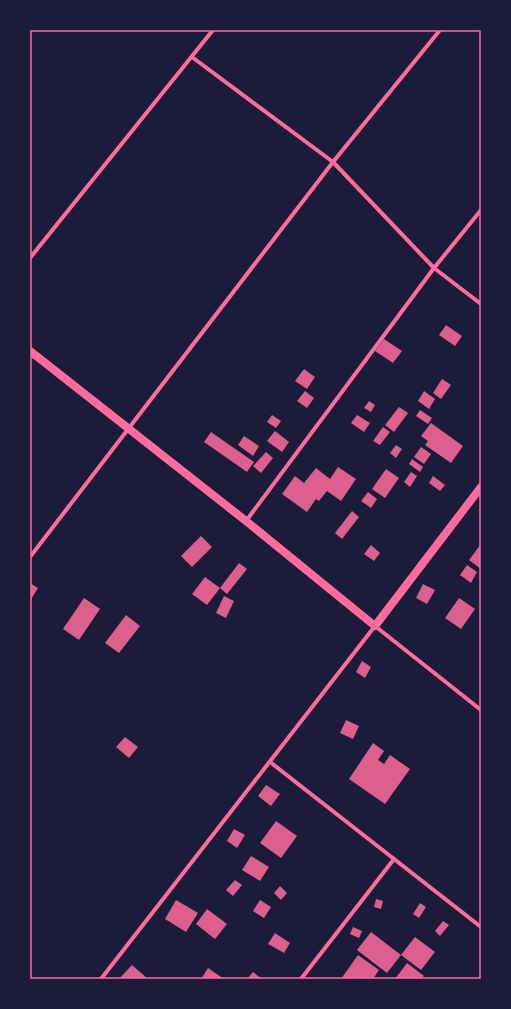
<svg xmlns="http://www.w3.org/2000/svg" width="511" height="1009" font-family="'Exo 2',sans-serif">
<rect width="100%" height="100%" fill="#1b1b3a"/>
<g fill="#dd5f8e">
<polygon points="446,325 462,336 455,346 439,335"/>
<polygon points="384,339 402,351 393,363 375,351"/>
<polygon points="304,369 315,377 307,389 295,381"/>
<polygon points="442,379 451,385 441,399 433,393"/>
<polygon points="305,391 314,398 307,408 297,401"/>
<polygon points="424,391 435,399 429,409 418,401"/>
<polygon points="369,401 375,405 371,412 364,408"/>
<polygon points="399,407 408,413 394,432 385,425"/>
<polygon points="420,410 432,418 428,424 416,416"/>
<polygon points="272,415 281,421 276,428 267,422"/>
<polygon points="357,415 370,423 364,432 351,423"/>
<polygon points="431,423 463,446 451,463 425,445 428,441 421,436"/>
<polygon points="383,427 390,432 380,445 373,441"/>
<polygon points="275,431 289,442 282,452 267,441"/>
<polygon points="211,432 254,462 247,472 204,442"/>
<polygon points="244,436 259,446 253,456 238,445"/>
<polygon points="396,445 402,449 396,458 390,453"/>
<polygon points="421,447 431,454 424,464 414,457"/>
<polygon points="266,452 273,458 261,473 253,466"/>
<polygon points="412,459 423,467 420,472 409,464"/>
<polygon points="338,467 356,479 341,501 327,491 319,501 316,499 307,512 282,494 295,476 304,483 316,468 330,479"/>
<polygon points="386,469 399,478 385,498 372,489"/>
<polygon points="411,472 417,476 410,487 404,482"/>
<polygon points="433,476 445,485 440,491 429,483"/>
<polygon points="368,492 377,499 371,508 361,501"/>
<polygon points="352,511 359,517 342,539 335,533"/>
<polygon points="201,536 212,547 192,567 181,556"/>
<polygon points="481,544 481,569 469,560"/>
<polygon points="371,545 380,553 374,561 364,554"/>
<polygon points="239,563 247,569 227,594 220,588 207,605 192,594 205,577 220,588"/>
<polygon points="467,565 477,572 471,583 460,575"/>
<polygon points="30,583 38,588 30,601"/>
<polygon points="423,584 435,590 427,604 416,598"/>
<polygon points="224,596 234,601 226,618 216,613"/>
<polygon points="84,598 100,609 79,640 63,629"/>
<polygon points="459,598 475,609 461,629 445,618"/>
<polygon points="126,615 140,626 119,653 105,643"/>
<polygon points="362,661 371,667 365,678 356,672"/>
<polygon points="346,720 359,726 353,739 340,733"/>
<polygon points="125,737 138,747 129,758 116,747"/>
<polygon points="373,743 384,751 378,760 384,764 390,755 410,769 385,804 349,779"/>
<polygon points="266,785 280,794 271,806 258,796"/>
<polygon points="276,821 297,836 281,858 260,843"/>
<polygon points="234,829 245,835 237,848 227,841"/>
<polygon points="251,856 269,867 260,881 242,870"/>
<polygon points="235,880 242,885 233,896 226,890"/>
<polygon points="280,886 287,893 281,900 274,893"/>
<polygon points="376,899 383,901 381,909 374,907"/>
<polygon points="176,900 198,913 186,932 165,919"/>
<polygon points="260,900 271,907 264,918 253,911"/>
<polygon points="420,903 426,907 419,918 413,914"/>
<polygon points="207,909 227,924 215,939 196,924"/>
<polygon points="443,921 449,925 440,936 435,931"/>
<polygon points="353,927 362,931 359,938 350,934"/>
<polygon points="371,932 401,955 387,973 357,950"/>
<polygon points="275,933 290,943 284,953 268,944"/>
<polygon points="415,937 435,952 421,970 401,955"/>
<polygon points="358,955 379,970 373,979 341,979"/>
<polygon points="407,963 424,976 421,979 395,979"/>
<polygon points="132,965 148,979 119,979"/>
<polygon points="208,968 224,979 201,979"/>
<polygon points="253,972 262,979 247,979"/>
</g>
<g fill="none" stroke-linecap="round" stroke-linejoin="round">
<g stroke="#ff6b9d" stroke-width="4">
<polyline points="192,57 333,162 434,268 481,304"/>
<polyline points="30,258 213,30"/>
<polyline points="246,521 434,268 481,210"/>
<polyline points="30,557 333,162 440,30"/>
<polyline points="270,762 481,927"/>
<polyline points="101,979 375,626 481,710"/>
<polyline points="301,979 394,859"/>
</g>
<polyline stroke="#ff6b9d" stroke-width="8" points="30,351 246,521 375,626 481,487"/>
</g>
<rect width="511" height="1009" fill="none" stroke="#1b1b3a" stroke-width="62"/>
<rect x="31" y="31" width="449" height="947" fill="none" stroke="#ff6b9d" stroke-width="1.5"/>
</svg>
